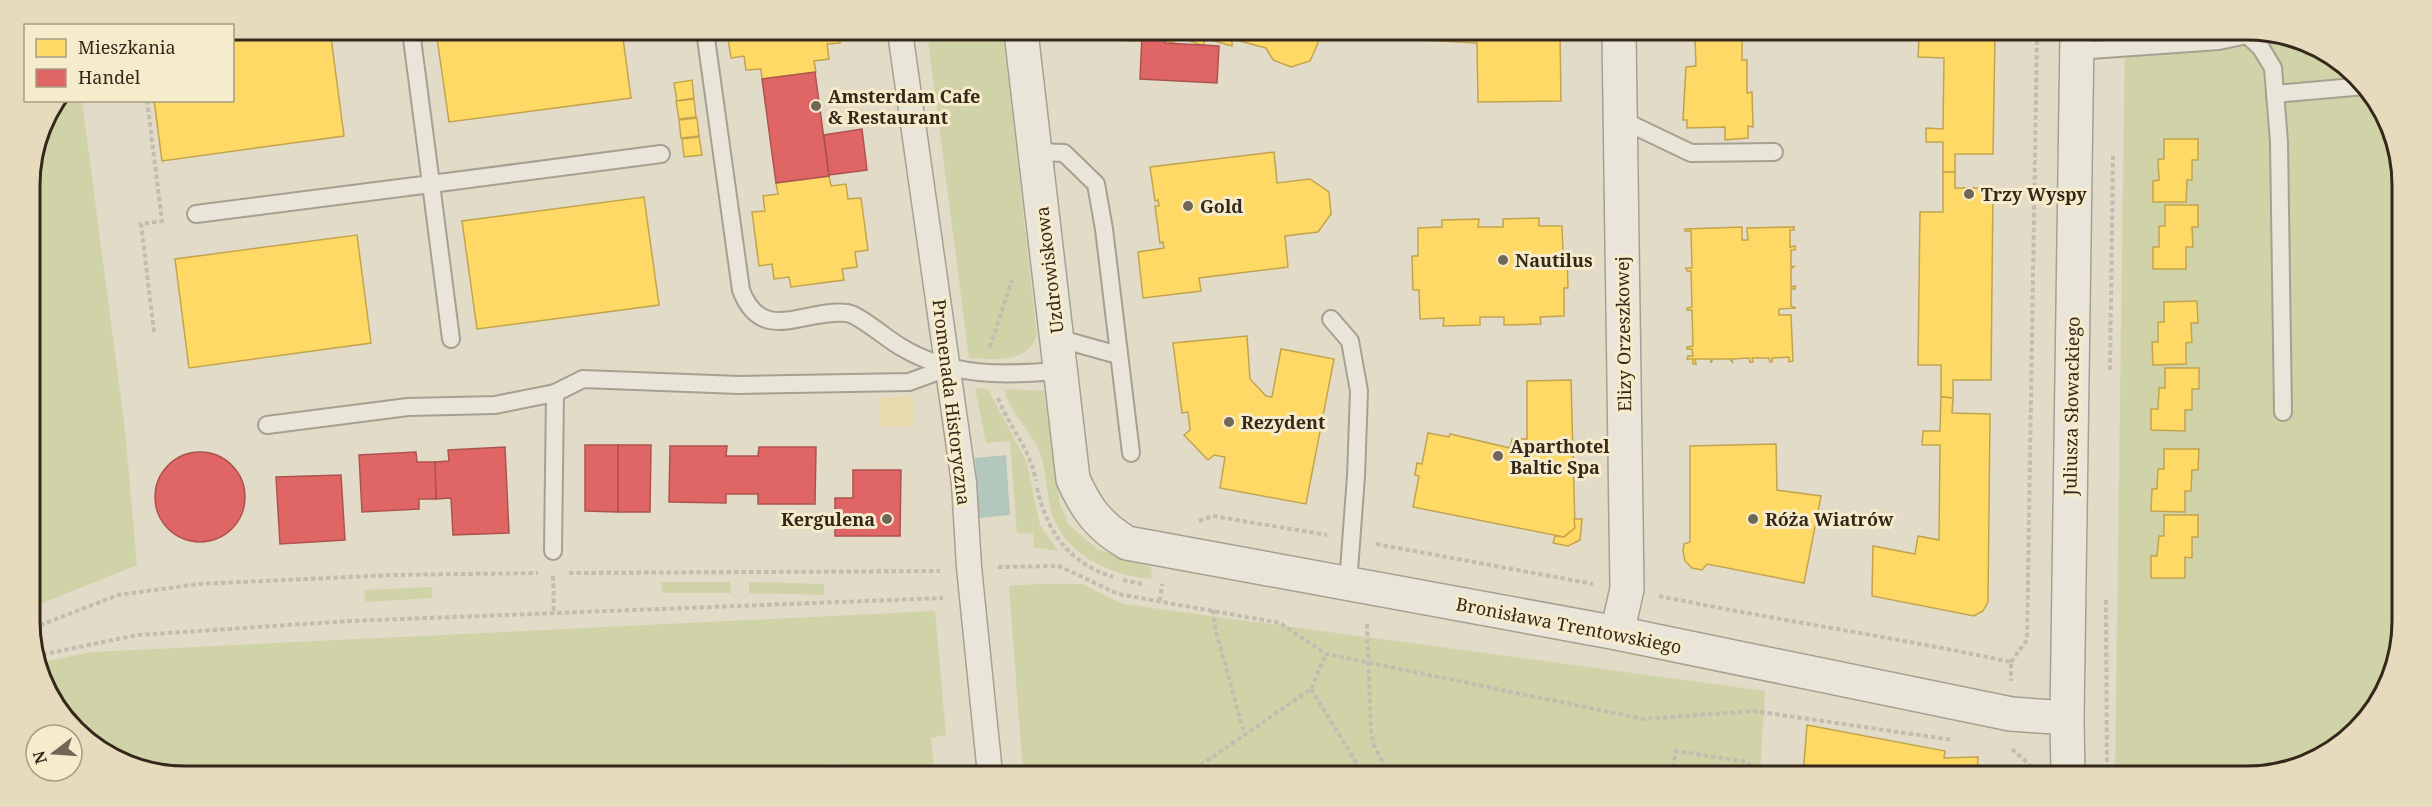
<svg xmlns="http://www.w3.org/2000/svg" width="2432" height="807" font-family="'Noto Serif',serif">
<rect width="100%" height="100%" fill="#e2dbc7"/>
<g fill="#d0d3a8">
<path d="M927,32H1003L1037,336C1025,365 995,359 969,358Z"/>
<polygon points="2125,35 2287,35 2363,83 2399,156 2397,662 2376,708 2341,745 2256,777 2121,776 2115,772"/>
<polygon points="58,101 82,101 125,430 137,565 33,607 30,176 46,117"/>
<polygon points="975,388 988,389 1027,462 1040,525 1058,551 1034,547 1033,533 1017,534 1010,441 986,443"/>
<path d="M1004,389L1044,391L1060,505L1069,525L1097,549L1152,568L1151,579C1108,575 1060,552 1050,507C1046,487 1046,466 1038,448C1027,426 1010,413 1004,389Z"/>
<polygon points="661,582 730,582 731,593 662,593"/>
<polygon points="749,582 824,584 824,595 749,593"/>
<polygon points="1037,584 1082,584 1123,604 1765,691 1760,775 1023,774 1009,586"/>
<polygon points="432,587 432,598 366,602 364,590"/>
<polygon points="935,611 946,735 931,738 935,774 858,773 847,766 833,764 821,767 816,773 145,772 69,724 39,663 92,652"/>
</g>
<polygon fill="#e8daad" points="913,396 914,426 879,426 880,398"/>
<polygon fill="#b3c7bc" points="1006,455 1010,515 979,518 975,458"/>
<g fill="#ffd966" stroke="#c2a44f" stroke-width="1.5">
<polygon points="312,30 330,30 344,136 162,161 154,100 232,100 232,41"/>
<polygon points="436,31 622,31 631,98 449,122"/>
<polygon points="727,31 838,32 840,43 827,44 829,59 814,61 816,72 762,79 761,69 746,70 744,56 731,58"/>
<polygon points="1127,32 1317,33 1318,43 1310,61 1291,67 1273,60 1266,48 1232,39 1232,46 1204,38 1204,45 1202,45 1175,36 1174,43 1165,41 1165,36 1142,34 1142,41 1128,41"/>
<polygon points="1404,33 1560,34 1561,101 1478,102 1477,43 1403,39"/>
<polygon points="1686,34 1841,34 1841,35 1742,37 1742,60 1747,60 1747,93 1752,92 1753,127 1748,126 1748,138 1725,140 1725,127 1687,128 1687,120 1683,120 1686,67 1696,66 1695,38 1686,38"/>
<polygon points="1877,34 1995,35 1993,154 1955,154 1955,172 1943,172 1943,142 1926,142 1926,128 1943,129 1944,58 1918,57 1919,39"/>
<polygon points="692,80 694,98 677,101 674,83"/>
<polygon points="694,99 696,117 679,119 676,101"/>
<polygon points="697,118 699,136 681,138 679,120"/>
<polygon points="699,137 702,155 684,157 682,139"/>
<polygon points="2164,139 2198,139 2198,160 2192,160 2192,180 2187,180 2186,202 2153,202 2153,181 2159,180 2158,159 2164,159"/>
<polygon points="1274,152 1277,183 1310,179 1329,192 1331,214 1318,232 1285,236 1288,267 1199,278 1201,291 1143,298 1138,252 1164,248 1163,242 1160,243 1155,206 1159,206 1158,200 1155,201 1150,167"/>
<polygon points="1943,172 1955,172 1955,188 1993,188 1991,380 1953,380 1953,398 1941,397 1941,365 1918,365 1920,212 1943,212"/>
<polygon points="829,176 831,186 846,184 848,199 861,198 868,250 855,252 857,267 842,269 844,280 791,287 789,277 774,279 772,264 759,266 752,212 765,211 763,196 778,194 776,183"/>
<polygon points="644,197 659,305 477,329 462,221"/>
<polygon points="2165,205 2198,205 2198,227 2192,227 2193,247 2186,247 2186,269 2153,269 2153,247 2159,247 2159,226 2165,226"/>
<polygon points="1539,218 1539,226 1562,226 1563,254 1567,254 1568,288 1564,288 1564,316 1540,317 1541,324 1504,325 1504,317 1480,317 1480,325 1443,326 1444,318 1420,319 1419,290 1413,290 1412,256 1418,256 1418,228 1442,227 1442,220 1479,219 1478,227 1503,227 1503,219"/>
<polygon points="1742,227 1742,240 1748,240 1747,228 1794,227 1794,230 1790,230 1790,247 1795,246 1795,250 1791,250 1791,267 1795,266 1791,269 1791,287 1795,286 1795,289 1791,289 1791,306 1796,308 1779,309 1779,315 1791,315 1793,361 1789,362 1789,357 1772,358 1772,362 1770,362 1769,358 1752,358 1753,362 1750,362 1749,358 1732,359 1733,363 1730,359 1713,359 1711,363 1711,359 1695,359 1696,364 1693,364 1693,359 1687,359 1688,356 1693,356 1692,349 1687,349 1687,347 1693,346 1692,310 1687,310 1687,308 1692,307 1691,271 1687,271 1686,268 1692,268 1691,231 1685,231 1685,229"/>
<polygon points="357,235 371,343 189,368 175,259"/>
<polygon points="2197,301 2198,323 2191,323 2192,342 2186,343 2186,364 2153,365 2152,342 2158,342 2158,322 2164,322 2164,302"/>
<polygon points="1247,336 1250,379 1266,396 1272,397 1281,349 1334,359 1306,504 1220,488 1225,457 1214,455 1208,460 1184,435 1190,430 1188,412 1182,413 1173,343"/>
<polygon points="2165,368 2199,368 2199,389 2192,389 2192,410 2185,410 2185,431 2151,430 2151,409 2158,409 2159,388 2165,388"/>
<polygon points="1571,380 1575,528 1564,537 1413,507 1419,476 1415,475 1417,463 1422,464 1428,433 1449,437 1450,434 1510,448 1512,439 1527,439 1527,381"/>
<polygon points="1941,397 1953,398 1952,413 1990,414 1988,602 1983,611 1974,616 1872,596 1873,546 1915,554 1918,536 1939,540 1940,445 1922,445 1923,431 1940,431"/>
<polygon points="1776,444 1777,490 1821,496 1804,583 1707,564 1702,570 1692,568 1685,561 1683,551 1684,544 1690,542 1690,446"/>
<polygon points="2164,449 2199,449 2198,470 2192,470 2191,491 2185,491 2185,512 2151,511 2152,489 2157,489 2158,469 2164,469"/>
<polygon points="2164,515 2198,515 2198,537 2192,537 2192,558 2185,557 2185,578 2151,578 2151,556 2157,556 2159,536 2164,536"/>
<polygon points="1574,519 1582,519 1580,540 1568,546 1553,543 1555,536 1564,537 1575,528"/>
<polygon points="1807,725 1945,751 1944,758 1978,757 1977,776 1803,776"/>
</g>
<g fill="#e06666" stroke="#ac534f" stroke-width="1.5">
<polygon points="1142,34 1165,36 1165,43 1219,46 1217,83 1140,79"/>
<polygon points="815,72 829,176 776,183 762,79"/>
<polygon points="862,129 867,170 829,175 824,135"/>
<polygon points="585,445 618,445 618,512 585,511"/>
<polygon points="618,445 651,445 650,512 618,512"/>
<polygon points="670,446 727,446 726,456 758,456 759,447 816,447 815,504 758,504 758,494 726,494 726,503 669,502"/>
<polygon points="505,447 509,533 453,535 451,498 436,499 435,462 449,461 448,450"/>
<polygon points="416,452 417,462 435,462 436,499 419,499 419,509 362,512 359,455"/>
<circle cx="200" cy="497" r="45"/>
<polygon points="853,470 901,470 900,536 835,536 835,498 853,498"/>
<polygon points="341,475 345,540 280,544 276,477"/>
</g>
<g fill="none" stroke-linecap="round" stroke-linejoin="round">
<defs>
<g id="service">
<path d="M705,31L741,290C762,346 805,308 847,313C860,315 888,340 901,347C953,378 1003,375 1060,371"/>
<polyline points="2076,51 2219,41 2247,35 2261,48 2273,68 2279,142 2283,412"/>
<polyline points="2275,94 2365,86"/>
<polyline points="1620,119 1691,153 1774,152"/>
<polyline points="1035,152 1064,153 1096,184 1104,229 1131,453"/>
<polyline points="196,214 431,184 411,31"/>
<polyline points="1331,319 1350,341 1359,391 1356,476 1348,584"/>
<polyline points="1057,338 1118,355"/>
<polyline points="451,339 431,184 661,154"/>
<polyline points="267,425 408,407 495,405 555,393 583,379 739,385 909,382 950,367"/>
<polyline points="553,551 555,393"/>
</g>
<polyline id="pedestrian" points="900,32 964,483 969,567 990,774"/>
<polyline id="minor" points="1617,633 1627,589 1619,34"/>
<g id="tertiary">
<path d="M1021,32L1073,479C1086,509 1099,526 1127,543L1617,633L2011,714L2067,718"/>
<polyline points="2068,776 2067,718 2077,35"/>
</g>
</defs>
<use href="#service" stroke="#a7a091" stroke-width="20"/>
<use href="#pedestrian" stroke="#a7a091" stroke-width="27"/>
<use href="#minor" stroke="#a7a091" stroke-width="36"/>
<use href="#tertiary" stroke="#a7a091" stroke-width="36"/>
<g stroke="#c2bcb1" stroke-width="4" stroke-dasharray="4.5 3" stroke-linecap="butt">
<polyline points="147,100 162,221 141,224 154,332"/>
<polyline points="990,347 1012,280"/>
<polyline points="2110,370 2113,156"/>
<path d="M998,398C1010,429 1029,446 1036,481"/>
<path d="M1037,488C1047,532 1069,563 1113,577"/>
<polyline points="1199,521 1213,516 1327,535"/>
<polyline points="1376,544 1593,584"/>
<polyline points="998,567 1059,566 1118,594 1280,623 1326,654 1644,719 1754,711 1953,740"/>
<polyline points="569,573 940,571"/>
<polyline points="553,576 554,614"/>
<polyline points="1123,580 1142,584"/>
<path d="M1659,596C1776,620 1894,637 2011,662V681"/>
<polyline points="2106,600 2107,775"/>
<polyline points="1160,601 1162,584"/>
<polyline points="1213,610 1216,632 1245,736"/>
<polyline points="1367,624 1371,732 1374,745 1389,775"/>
<polyline points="33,628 118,595 198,584 392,575 538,573"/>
<polyline points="35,656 137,635 350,621 943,598"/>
<polyline points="2011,662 2027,640 2037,35"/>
<polyline points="1311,689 1364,775"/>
<polyline points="2012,749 2033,768"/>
<polyline points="1188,774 1311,689 1326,654"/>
<polyline points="1671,775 1676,751 1748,762 1752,775"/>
</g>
<use href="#service" stroke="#eae5d9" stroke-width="16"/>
<use href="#pedestrian" stroke="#eae5d9" stroke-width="24"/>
<use href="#minor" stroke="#eae5d9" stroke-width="33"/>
<use href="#tertiary" stroke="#eae5d9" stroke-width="33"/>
</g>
<g fill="#716757" stroke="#f6ebcb" stroke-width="2">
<circle cx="816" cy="106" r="6"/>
<circle cx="1969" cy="194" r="6"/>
<circle cx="1188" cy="206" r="6"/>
<circle cx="1503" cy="260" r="6"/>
<circle cx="1229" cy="422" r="6"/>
<circle cx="1498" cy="456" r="6"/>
<circle cx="887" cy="519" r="6"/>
<circle cx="1753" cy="519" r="6"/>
</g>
<g text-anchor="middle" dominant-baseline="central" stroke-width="6" stroke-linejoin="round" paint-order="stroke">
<g font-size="18" font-weight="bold" fill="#34281a" stroke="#f6ebcb" text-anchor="start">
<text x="828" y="96">Amsterdam Cafe<tspan x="828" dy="21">&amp; Restaurant</tspan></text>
<text x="1981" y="194">Trzy Wyspy</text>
<text x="1200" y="206">Gold</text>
<text x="1515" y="260">Nautilus</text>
<text x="1241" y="422">Rezydent</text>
<text x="1510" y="446">Aparthotel<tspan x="1510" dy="21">Baltic Spa</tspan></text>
<text x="875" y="519" text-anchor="end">Kergulena</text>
<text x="1765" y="519">Róża Wiatrów</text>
</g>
<g font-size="18" fill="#34281a" stroke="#f6ebcb">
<text transform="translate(1049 270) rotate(-97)">Uzdrowiskowa</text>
<text transform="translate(1623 334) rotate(-91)">Elizy Orzeszkowej</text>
<text transform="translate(952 402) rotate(83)">Promenada Historyczna</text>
<text transform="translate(2071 406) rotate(-89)">Juliusza Słowackiego</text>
<text transform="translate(1569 625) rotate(11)">Bronisława Trentowskiego</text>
</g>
</g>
<path d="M0 0H2432V807H0ZM185 40H2247A145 145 0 0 1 2392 185V621A145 145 0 0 1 2247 766H185A145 145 0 0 1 40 621V185A145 145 0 0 1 185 40Z" fill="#e6dbbd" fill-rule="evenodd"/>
<path fill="none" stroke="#34281a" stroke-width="3" d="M185 40H2247A145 145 0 0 1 2392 185V621A145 145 0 0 1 2247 766H185A145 145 0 0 1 40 621V185A145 145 0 0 1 185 40Z"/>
<rect x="24" y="24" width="210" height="78" fill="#f6ebcb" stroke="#a89d84" stroke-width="1.5"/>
<rect x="36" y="39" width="30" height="18" fill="#ffd966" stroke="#a89d84" stroke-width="1.5"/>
<text x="78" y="54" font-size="18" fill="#34281a">Mieszkania</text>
<rect x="36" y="69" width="30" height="18" fill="#e06666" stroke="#a89d84" stroke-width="1.5"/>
<text x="78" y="84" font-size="18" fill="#34281a">Handel</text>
<g transform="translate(54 753) rotate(253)"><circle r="28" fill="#f6ebcb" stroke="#a89d84" stroke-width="1.5"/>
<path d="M0-4.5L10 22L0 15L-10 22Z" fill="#716757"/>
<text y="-9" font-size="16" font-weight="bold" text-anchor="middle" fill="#34281a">N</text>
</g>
</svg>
